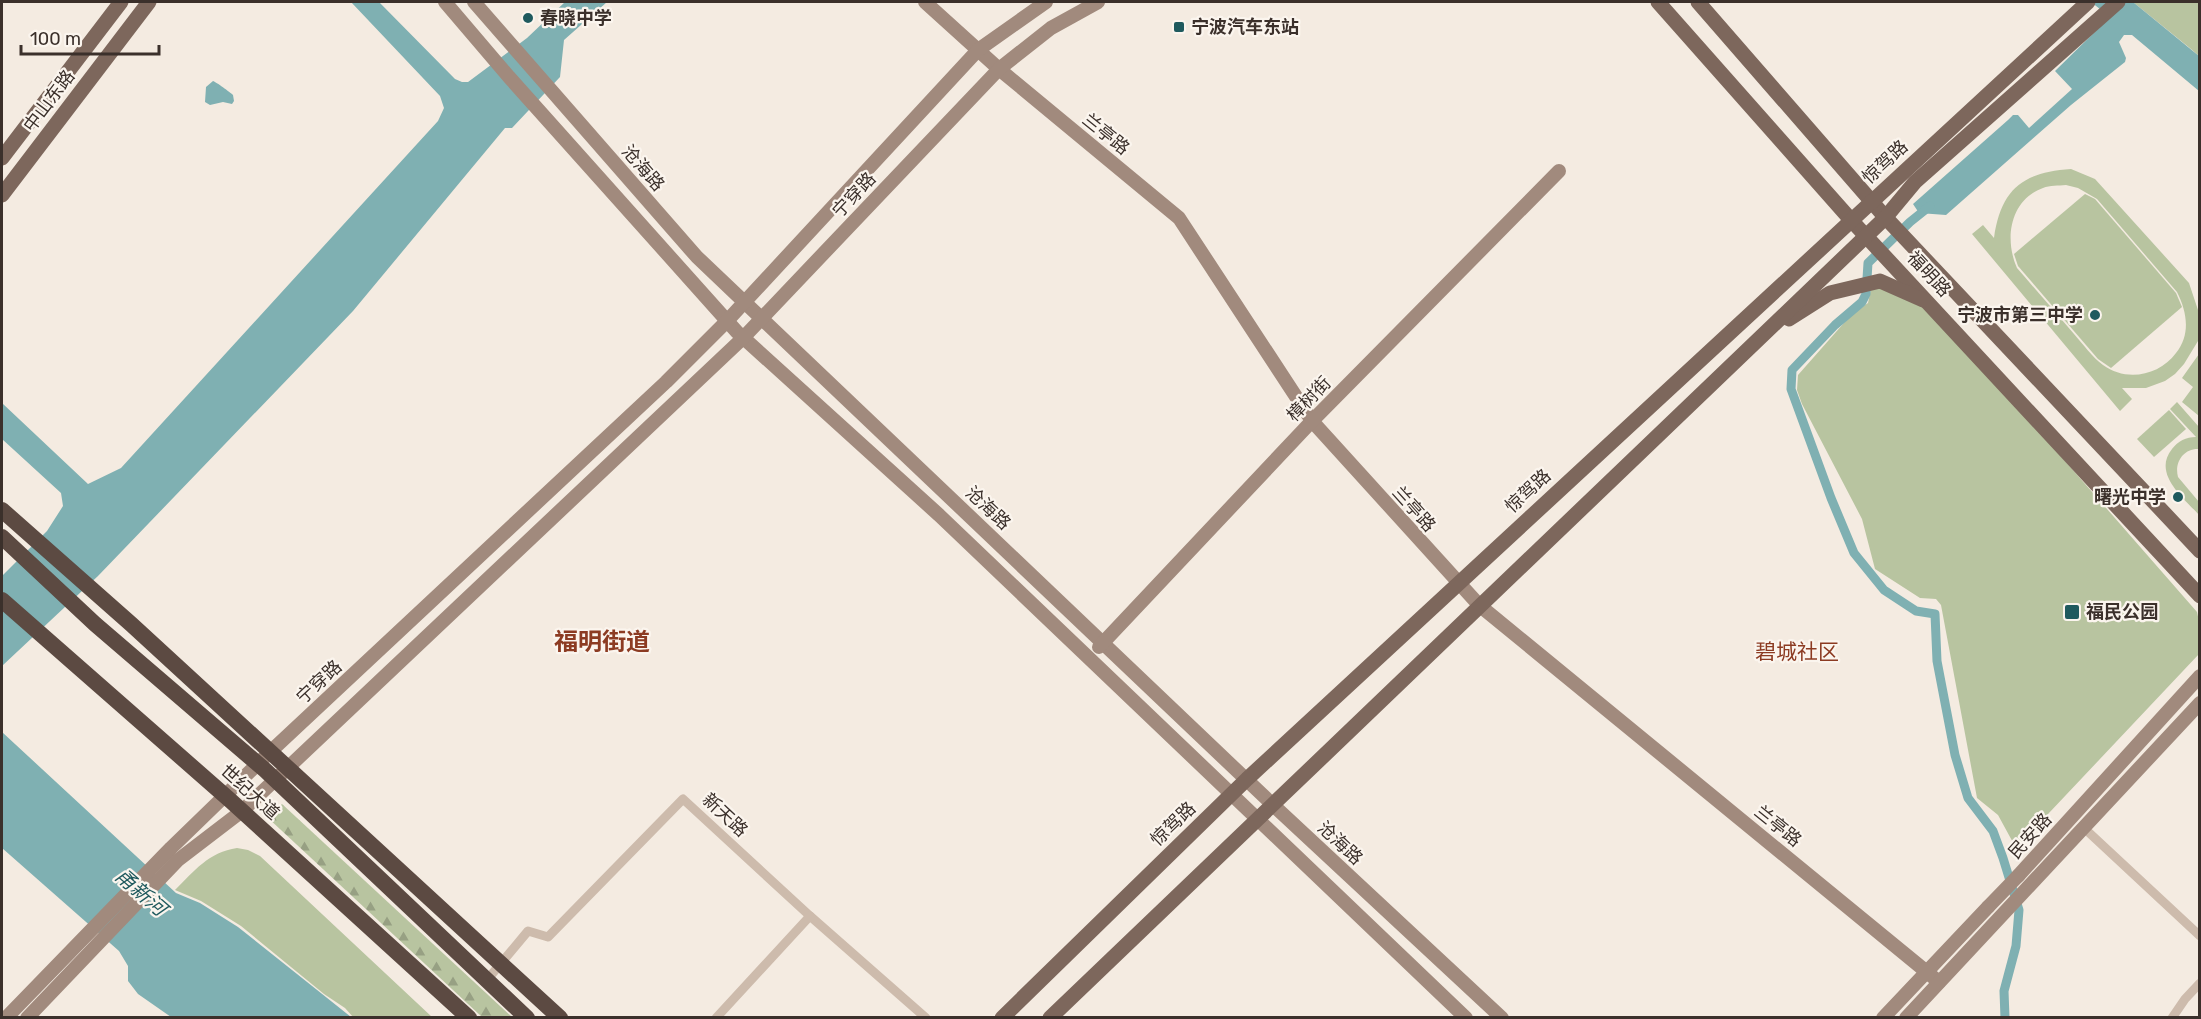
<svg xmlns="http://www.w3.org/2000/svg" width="2201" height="1019" font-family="Rubik,'Noto Sans SC',sans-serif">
<defs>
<pattern id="forest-firs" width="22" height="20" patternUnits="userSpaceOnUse" patternTransform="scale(1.5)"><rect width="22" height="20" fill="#b8c4a0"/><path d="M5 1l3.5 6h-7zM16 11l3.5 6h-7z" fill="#97a083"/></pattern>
</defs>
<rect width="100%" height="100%" fill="#f4ebe1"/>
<polygon fill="url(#forest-firs)" points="282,804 512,1017 482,1017 267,817"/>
<g fill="#b8c4a0" fill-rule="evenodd">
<polygon points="2133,2 2199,2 2199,56 2191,49"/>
<path d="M2071,169L2095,179L2189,283L2199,313L2198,341L2184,364L2175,374L2165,381L2146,388H2122L2132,399L2120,411L1972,234L1983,225L1994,238C2001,189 2023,172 2071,169ZM2066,185L2078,188L2097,199L2177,292C2187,312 2191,334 2176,353C2159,376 2126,382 2103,365C2092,357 2083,344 2074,334C2055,312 2036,290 2017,268C2004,239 2010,200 2043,188C2050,185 2058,186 2066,185Z"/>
<polygon points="2085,194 2095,199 2176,293 2182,307 2111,368 2098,359 2018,266 2014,254"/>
<polygon points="1872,284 1927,303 2197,612 2199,621 2199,654 2016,848 1998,815 1977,798 1941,605 1936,599 1920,598 1875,569 1862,519 1802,404 1797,390 1798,375 1851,315 1868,303"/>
<polygon points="2199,354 2199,416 2182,402 2193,387 2182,378"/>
<path d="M2177,402L2199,427V449C2184,448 2174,462 2178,477L2199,502V515C2184,498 2152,474 2172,449C2178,441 2186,437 2196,437L2170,409Z"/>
<polygon points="2169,410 2186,429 2154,457 2137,439"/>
<path d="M237,848L248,850L260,856L432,1017H353L345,1008L324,994L241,926L201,901L175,890C194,871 209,852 237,848Z"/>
</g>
<g fill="#7fb0b2">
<polygon points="351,2 379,2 455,79 462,82 468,82 527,38 565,2 607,2 564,40 560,77 512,128 505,128 353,311 98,576 2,666 2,576 47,531 63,506 61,493 2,439 2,403 88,484 121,468 438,121 444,108 440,96"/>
<polygon points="2091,2 2133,2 2199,56 2199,91 2132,35 2124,35 2119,42 2126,58 2125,62 2071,105 1946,215 1919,213 1913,204 2008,120 2013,115 2018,115 2029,128 2072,89 2055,71 2110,17"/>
<path d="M213,81C216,82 230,92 233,95L234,101L232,104L223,102L210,105L205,102L206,87Z"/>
<polygon points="2,732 176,893 200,903 238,927 351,1017 171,1017 138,994 128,981 128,966 119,951 2,848"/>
</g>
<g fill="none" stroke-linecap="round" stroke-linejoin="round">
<polyline stroke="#7fb0b2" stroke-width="9" points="1930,206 1910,222 1868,263 1866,294 1862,302 1835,325 1792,370 1791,389 1831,498 1854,553 1884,590 1916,611 1935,614 1937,661 1955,755 1968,798 1993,831 2003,858 2019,910 2016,946 2004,991 2005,1018"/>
<g stroke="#cdbbac" stroke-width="9">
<polyline points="2084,828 2200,936"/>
<polyline points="487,980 528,931 548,937 683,799 810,916 926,1018"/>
<polyline points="716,1018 810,916"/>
<polyline points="2172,1018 2185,999 2200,983"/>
</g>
<g stroke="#a18a7d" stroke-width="14">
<polyline points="445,2 509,77 737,332 939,515 1466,1018"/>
<polyline points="474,2 697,257 1272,804 1502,1018"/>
<polyline points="925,2 999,69 1179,218 1312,421 1479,605 1939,982"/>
<polyline points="1099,647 1312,421 1559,171"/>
<polyline points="2018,876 2200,676"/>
<polyline points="6,1018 171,848 270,752 666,382 727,321 978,50 1046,2"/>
<polyline points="27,1018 178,860 242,811 743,338 999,69 1051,28 1098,2"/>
<polyline points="1883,1018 1988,907"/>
<polyline points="1906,1018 2200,703"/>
</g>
<g stroke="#7d675c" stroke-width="15">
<polyline points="1658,2 1851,220 2200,596"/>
<polyline points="1698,2 1886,218 2200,551"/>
<polyline points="2,158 121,2"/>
<polyline points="2,195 149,2"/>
<polyline points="1789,319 1830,293 1880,281 1923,300"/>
<polyline points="1002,1018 1247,779 2088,2"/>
<polyline points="1050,1018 1885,218 1915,182 2118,2"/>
</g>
<g stroke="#5c4a42" stroke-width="16">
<polyline points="2,510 131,624 560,1018"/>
<polyline points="2,537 95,624 265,770 527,1018"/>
<polyline points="2,600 231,801 469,1018"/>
</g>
<polyline stroke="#a18a7d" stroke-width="14" points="1988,907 2018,876"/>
</g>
<g fill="#1f5a5e" stroke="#fbf5ee" stroke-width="2">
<circle cx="528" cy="18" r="6"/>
<rect x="1173" y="21" width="12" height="12" rx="3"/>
<circle cx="2095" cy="315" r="6"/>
<circle cx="2178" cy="497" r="6"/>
<rect x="2064" y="604" width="16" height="16" rx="3"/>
</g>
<g text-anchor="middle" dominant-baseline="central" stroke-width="4.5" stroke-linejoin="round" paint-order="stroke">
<g font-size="18" font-weight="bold" fill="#3b302b" stroke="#fbf5ee" text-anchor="start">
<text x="540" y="18">春晓中学</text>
<text x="1191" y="27">宁波汽车东站</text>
<text x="2083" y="315" text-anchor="end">宁波市第三中学</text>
<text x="2166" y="497" text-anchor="end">曙光中学</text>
<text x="2086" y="612">福民公园</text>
</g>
<g font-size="18" fill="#3b302b" stroke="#fbf5ee">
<text transform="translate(49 101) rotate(-53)">中山东路</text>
<text transform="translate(1106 134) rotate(39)">兰亭路</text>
<text transform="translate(1885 162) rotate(-43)">惊驾路</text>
<text transform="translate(643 168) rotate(49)">沧海路</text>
<text transform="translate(854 195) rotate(-47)">宁穿路</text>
<text transform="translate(1929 274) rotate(47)">福明路</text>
<text transform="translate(1309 399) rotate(-46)">樟树街</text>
<text transform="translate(1528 491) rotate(-43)">惊驾路</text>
<text transform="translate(988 508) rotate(43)">沧海路</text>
<text transform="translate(1414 509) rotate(48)">兰亭路</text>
<text transform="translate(319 682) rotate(-43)">宁穿路</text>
<text transform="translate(250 792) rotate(42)">世纪大道</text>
<text transform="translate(725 815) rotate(43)">新天路</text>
<text transform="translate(1173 824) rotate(-44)">惊驾路</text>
<text transform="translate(1778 826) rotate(39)">兰亭路</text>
<text transform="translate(2030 836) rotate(-48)">民安路</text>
<text transform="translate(1340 843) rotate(43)">沧海路</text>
</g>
<g font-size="20" font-style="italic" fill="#1f5a5e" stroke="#fbf5ee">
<text transform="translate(141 892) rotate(41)">甬新河</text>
</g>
<g font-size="21" fill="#8c3b22" stroke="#fbf5ee">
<text x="1797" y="651">碧城社区</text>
</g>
<g font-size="24" font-weight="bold" fill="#8c3b22" stroke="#fbf5ee">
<text x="602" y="642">福明街道</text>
</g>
</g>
<rect width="2201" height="1019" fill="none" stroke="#3b302b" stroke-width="6"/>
<path d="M21 45v9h138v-9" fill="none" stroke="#3b302b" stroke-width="3"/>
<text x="30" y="45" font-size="18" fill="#3b302b" stroke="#fbf5ee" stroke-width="4.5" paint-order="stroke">100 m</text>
</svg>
